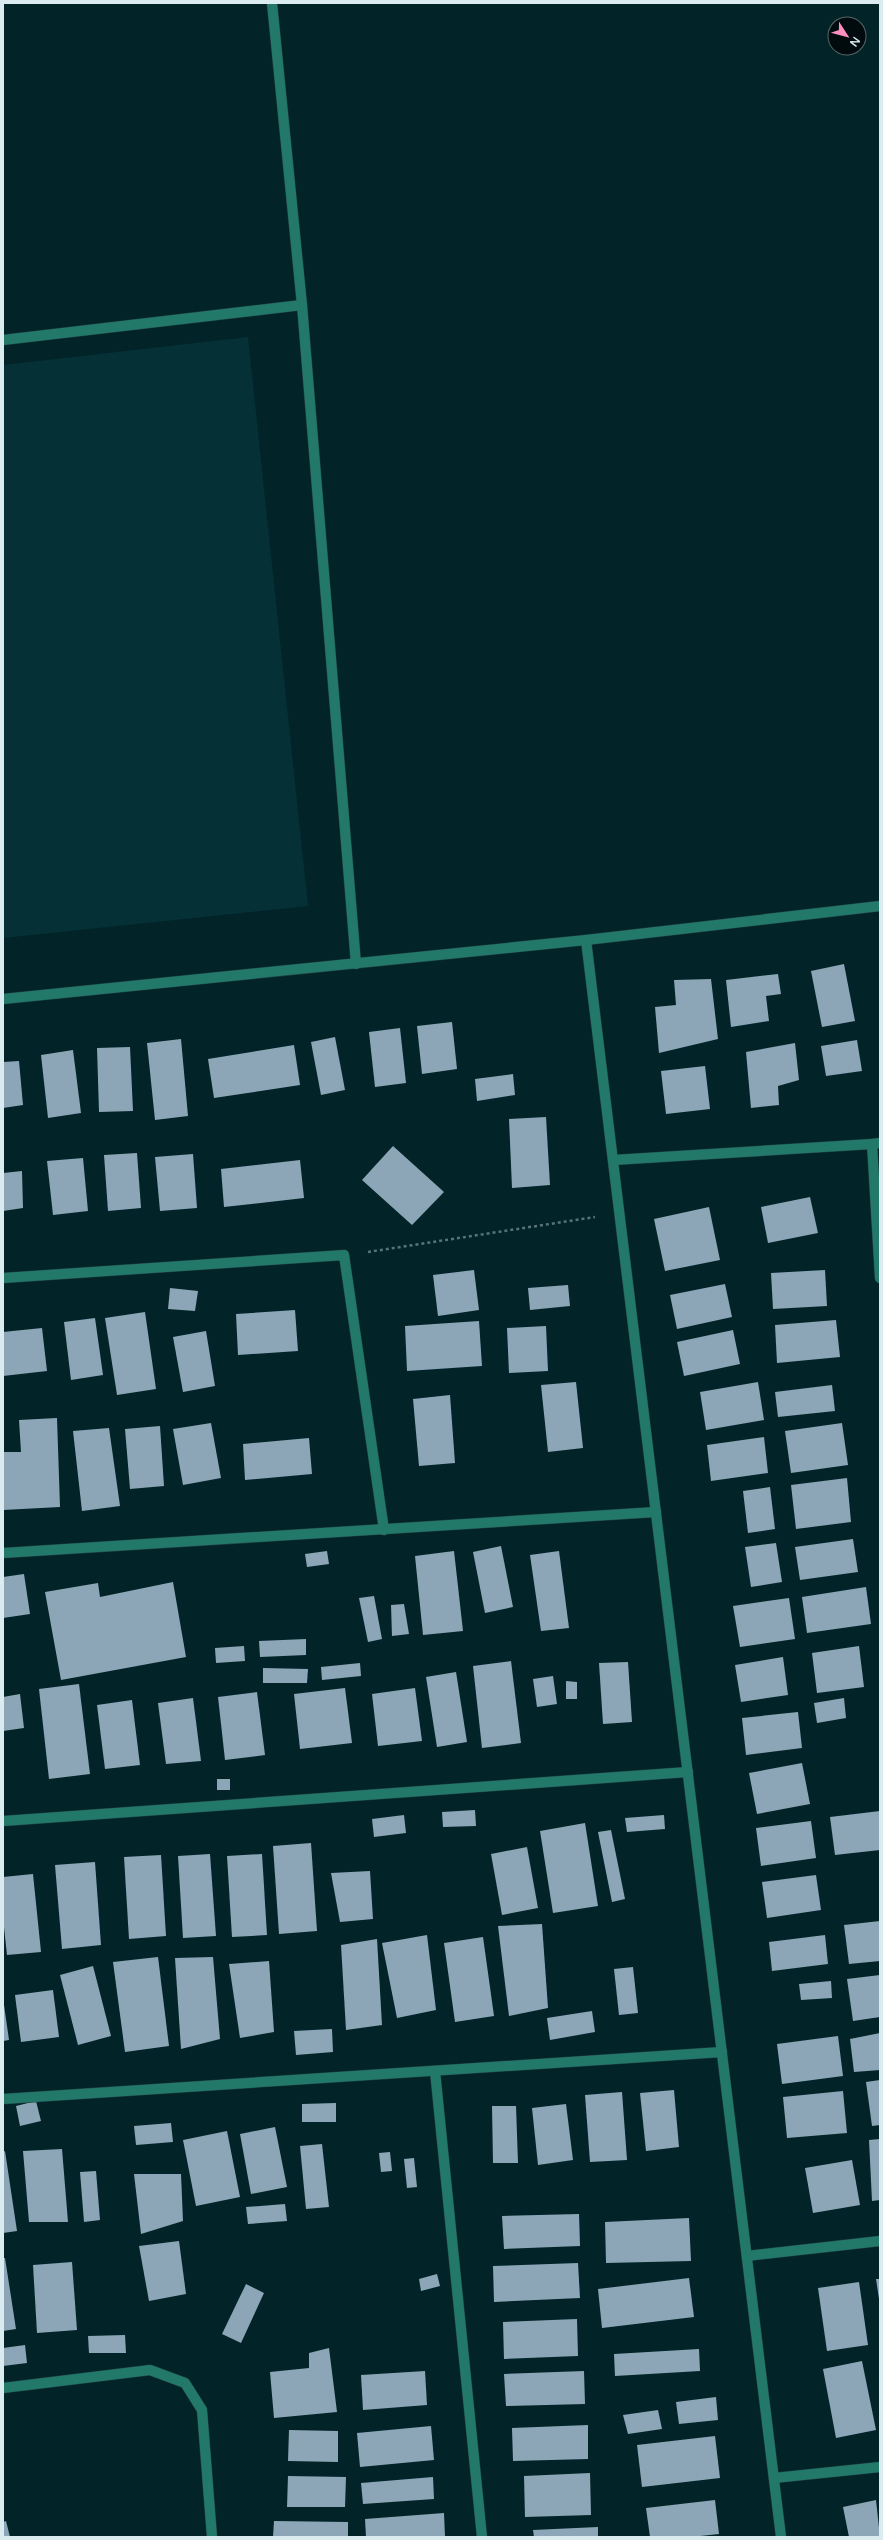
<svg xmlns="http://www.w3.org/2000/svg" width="883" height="2540" font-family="'Varela Round',sans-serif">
<rect width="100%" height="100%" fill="#022428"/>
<polygon fill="#043036" points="248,337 308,906 3,938 3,365"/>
<g fill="#8ca6b7">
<polygon points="844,964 855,1021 822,1027 811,971"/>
<polygon points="778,974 781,994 766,996 769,1021 731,1027 726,980"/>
<polygon points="711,979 718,1039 659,1053 655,1007 676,1005 674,980"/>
<polygon points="452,1022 457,1069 422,1074 417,1026"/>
<polygon points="400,1028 406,1083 375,1087 369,1032"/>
<polygon points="335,1037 345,1090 321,1095 311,1042"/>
<polygon points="181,1039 188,1116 155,1120 147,1043"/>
<polygon points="857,1040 862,1071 826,1076 821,1046"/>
<polygon points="795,1043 799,1080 778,1086 779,1105 751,1108 746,1052"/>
<polygon points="294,1045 300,1085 214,1098 208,1059"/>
<polygon points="130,1047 133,1111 99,1112 97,1048"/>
<polygon points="73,1050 81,1113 48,1118 41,1055"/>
<polygon points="19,1061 23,1105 3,1108 3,1062"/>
<polygon points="705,1066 710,1109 666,1114 661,1071"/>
<polygon points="513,1074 515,1095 477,1101 475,1079"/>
<polygon points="546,1117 550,1185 512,1188 509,1119"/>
<polygon points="393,1146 444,1192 412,1225 362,1180"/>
<polygon points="137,1153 141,1208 108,1211 104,1155"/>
<polygon points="193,1154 197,1208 160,1211 155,1157"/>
<polygon points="83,1158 88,1211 53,1215 47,1161"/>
<polygon points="300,1160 304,1198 224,1207 221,1169"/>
<polygon points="22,1171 23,1208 3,1211 3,1173"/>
<polygon points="810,1197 818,1233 768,1243 761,1207"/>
<polygon points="709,1207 720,1260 665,1271 654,1219"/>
<polygon points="474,1270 479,1310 438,1316 433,1275"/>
<polygon points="825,1270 827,1306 773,1309 771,1273"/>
<polygon points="725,1284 732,1317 677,1329 670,1295"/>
<polygon points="568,1285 570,1306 530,1310 528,1288"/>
<polygon points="170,1288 198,1291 195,1311 168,1309"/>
<polygon points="295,1310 298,1351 238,1355 236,1314"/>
<polygon points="145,1312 156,1389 117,1395 105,1318"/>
<polygon points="95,1318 103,1375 71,1380 64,1322"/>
<polygon points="836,1320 840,1357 777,1363 775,1325"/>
<polygon points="479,1321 482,1366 407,1371 405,1326"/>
<polygon points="546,1326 548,1371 509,1373 507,1328"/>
<polygon points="42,1328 47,1371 3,1376 3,1332"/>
<polygon points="733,1330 740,1364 684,1376 677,1342"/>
<polygon points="206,1331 215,1386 183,1392 173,1337"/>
<polygon points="576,1382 583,1448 548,1452 541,1385"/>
<polygon points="758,1382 764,1420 706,1430 700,1392"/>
<polygon points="832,1385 835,1411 778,1417 775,1392"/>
<polygon points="450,1395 455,1463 419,1466 413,1399"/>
<polygon points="57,1418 60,1507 3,1510 3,1452 21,1452 19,1420"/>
<polygon points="211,1423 221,1478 183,1485 173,1429"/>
<polygon points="842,1423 848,1465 791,1473 785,1431"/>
<polygon points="160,1426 164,1486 130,1489 125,1429"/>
<polygon points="109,1428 120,1506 82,1511 73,1431"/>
<polygon points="764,1437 768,1473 711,1481 707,1445"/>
<polygon points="309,1438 312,1474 245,1480 243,1444"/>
<polygon points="847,1478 851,1522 796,1529 791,1485"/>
<polygon points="770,1487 775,1529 748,1533 743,1491"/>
<polygon points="853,1539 858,1572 800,1580 795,1547"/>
<polygon points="776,1543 782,1582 751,1587 745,1547"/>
<polygon points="501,1546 513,1607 485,1613 473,1552"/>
<polygon points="327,1551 329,1564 307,1567 305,1554"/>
<polygon points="454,1551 463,1631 423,1635 415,1556"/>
<polygon points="559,1551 569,1628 541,1631 530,1555"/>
<polygon points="24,1574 30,1614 3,1618 3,1577"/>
<polygon points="173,1582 186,1657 61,1680 45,1592 98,1583 100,1597"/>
<polygon points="866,1587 871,1624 807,1633 802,1597"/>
<polygon points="374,1596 382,1639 368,1642 359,1598"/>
<polygon points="789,1598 795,1639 740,1647 733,1606"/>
<polygon points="404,1604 409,1634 392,1636 391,1605"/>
<polygon points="306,1639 306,1655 260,1657 259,1641"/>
<polygon points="244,1646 245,1661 216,1663 215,1648"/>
<polygon points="859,1646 864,1687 817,1693 812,1653"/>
<polygon points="783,1657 788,1695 741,1702 735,1665"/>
<polygon points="511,1661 521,1743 482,1748 473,1666"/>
<polygon points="628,1662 632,1722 603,1724 599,1663"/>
<polygon points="360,1663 361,1676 322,1680 321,1667"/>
<polygon points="263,1668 308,1669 307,1683 263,1683"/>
<polygon points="456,1672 467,1742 437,1747 426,1677"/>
<polygon points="553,1676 557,1704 537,1707 533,1679"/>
<polygon points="566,1681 577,1682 577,1699 566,1699"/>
<polygon points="79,1684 90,1774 49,1779 39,1689"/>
<polygon points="345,1688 352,1743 300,1749 294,1694"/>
<polygon points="415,1688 422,1741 378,1746 372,1694"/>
<polygon points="257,1692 265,1755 225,1760 218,1697"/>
<polygon points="20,1694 24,1728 3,1731 3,1697"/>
<polygon points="193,1698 201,1761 166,1764 158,1703"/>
<polygon points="844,1698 846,1718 817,1723 814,1703"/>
<polygon points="132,1700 140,1765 105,1769 97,1705"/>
<polygon points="798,1712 802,1748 746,1755 742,1718"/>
<polygon points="802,1763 810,1804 757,1814 749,1773"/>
<rect x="217" y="1779" width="13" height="11"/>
<polygon points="475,1810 476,1826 443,1827 442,1812"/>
<polygon points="880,1811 880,1850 835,1855 830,1817"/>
<polygon points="404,1815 406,1833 374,1837 372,1819"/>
<polygon points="664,1815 665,1829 627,1832 625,1818"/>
<polygon points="811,1821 816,1858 761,1866 756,1828"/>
<polygon points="585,1823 598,1906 553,1913 540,1831"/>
<polygon points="611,1830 625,1899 612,1902 598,1832"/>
<polygon points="311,1843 317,1931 279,1934 273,1846"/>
<polygon points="527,1847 538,1908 502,1915 491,1854"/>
<polygon points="210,1854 216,1936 183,1938 178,1856"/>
<polygon points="262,1854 267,1935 232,1937 227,1856"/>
<polygon points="161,1855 166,1936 129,1939 124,1857"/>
<polygon points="95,1862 101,1945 62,1949 55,1865"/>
<polygon points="370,1871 373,1919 340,1922 331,1873"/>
<polygon points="33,1874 41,1952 7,1955 3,1918 3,1877"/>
<polygon points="816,1875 821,1910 767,1918 762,1882"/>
<polygon points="880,1921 880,1961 849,1964 844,1925"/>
<polygon points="542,1924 548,2008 509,2016 498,1926"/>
<polygon points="427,1935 436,2010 397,2018 382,1943"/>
<polygon points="825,1935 828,1964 772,1971 769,1942"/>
<polygon points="483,1937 494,2016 455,2022 444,1943"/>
<polygon points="377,1939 382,2025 346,2030 341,1945"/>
<polygon points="158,1957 169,2046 125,2052 113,1962"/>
<polygon points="213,1957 220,2039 181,2049 175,1958"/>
<polygon points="269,1961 274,2032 240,2038 229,1964"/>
<polygon points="93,1966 111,2036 78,2045 60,1975"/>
<polygon points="633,1967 638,2013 619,2015 614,1969"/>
<polygon points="880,1975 880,2017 853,2021 847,1979"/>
<polygon points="831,1981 832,1998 801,2000 799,1984"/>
<polygon points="53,1990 59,2037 21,2042 15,1995"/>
<polygon points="3,1998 9,2040 3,2041"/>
<polygon points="592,2011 595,2032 550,2040 547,2018"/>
<polygon points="332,2029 333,2052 296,2055 294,2031"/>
<polygon points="880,2033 880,2070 854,2072 850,2039"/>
<polygon points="838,2036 843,2076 782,2084 777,2044"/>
<polygon points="880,2080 880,2125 872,2126 866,2082"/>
<polygon points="674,2090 679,2147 646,2151 640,2093"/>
<polygon points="843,2091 847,2133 787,2138 783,2097"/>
<polygon points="622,2092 627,2160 590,2162 585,2095"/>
<polygon points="36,2101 41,2121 20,2126 16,2106"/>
<polygon points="336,2103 336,2122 302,2122 302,2104"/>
<polygon points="566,2104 573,2160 538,2165 532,2108"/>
<polygon points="492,2106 516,2106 518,2163 493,2163"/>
<polygon points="171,2123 173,2142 136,2145 134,2126"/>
<polygon points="275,2127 287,2187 251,2194 240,2134"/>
<polygon points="227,2131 240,2197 196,2206 183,2140"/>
<polygon points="880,2139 880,2200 872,2201 869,2140"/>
<polygon points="322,2144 329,2207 306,2209 300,2146"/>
<polygon points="62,2149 68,2222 29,2222 23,2151"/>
<polygon points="5,2151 17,2231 3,2233 3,2152"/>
<polygon points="390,2152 392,2171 381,2172 379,2153"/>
<polygon points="414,2158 417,2187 407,2188 404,2159"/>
<polygon points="852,2160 860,2205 813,2213 805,2168"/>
<polygon points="96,2171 100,2220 84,2222 80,2172"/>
<polygon points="134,2174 181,2174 183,2221 141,2234"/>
<polygon points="285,2204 287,2221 248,2224 246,2207"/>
<polygon points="579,2214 580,2246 504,2249 502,2216"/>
<polygon points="689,2218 691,2261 606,2263 605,2222"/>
<polygon points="179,2241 186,2294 149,2301 139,2246"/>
<polygon points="3,2258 5,2258 16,2329 3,2331"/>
<polygon points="72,2262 77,2330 37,2333 33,2265"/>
<polygon points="578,2263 580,2298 494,2302 493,2266"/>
<polygon points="437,2274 440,2286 421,2291 419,2279"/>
<polygon points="689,2278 694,2317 602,2328 598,2289"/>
<polygon points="876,2279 880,2279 880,2299 879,2299"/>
<polygon points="859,2282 868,2345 827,2351 818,2288"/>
<polygon points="246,2284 264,2293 241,2343 222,2334"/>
<polygon points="577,2319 578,2356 504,2359 503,2322"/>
<polygon points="125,2335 126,2353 89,2353 88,2336"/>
<polygon points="25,2345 27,2363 3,2366 3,2348"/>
<polygon points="329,2348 337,2412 274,2418 270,2372 309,2368 309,2353"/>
<polygon points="699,2349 700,2371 615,2376 614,2354"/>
<polygon points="862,2361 876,2430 836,2438 823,2369"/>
<polygon points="425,2371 427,2405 363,2410 361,2375"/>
<polygon points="584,2371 585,2404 506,2406 504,2374"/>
<polygon points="716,2397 718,2420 679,2424 676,2402"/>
<polygon points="658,2410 662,2429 628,2434 623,2415"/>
<polygon points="588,2425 588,2459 513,2461 512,2428"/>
<polygon points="431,2426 434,2460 360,2467 357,2433"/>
<polygon points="289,2430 338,2431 338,2462 288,2461"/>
<polygon points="715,2436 720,2478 642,2487 637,2445"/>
<polygon points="590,2473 591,2515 525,2517 524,2476"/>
<polygon points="288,2476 346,2477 345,2507 287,2507"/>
<polygon points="433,2477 434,2499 363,2504 361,2483"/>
<polygon points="715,2500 719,2534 691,2537 650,2537 646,2508"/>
<polygon points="876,2500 880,2537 849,2537 843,2507"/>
<polygon points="444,2513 445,2537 366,2537 365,2519"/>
<polygon points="6,2521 10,2537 3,2537 3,2522"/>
<polygon points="274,2521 348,2522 348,2537 273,2537"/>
<polygon points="598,2527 598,2537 534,2537 533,2530"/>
</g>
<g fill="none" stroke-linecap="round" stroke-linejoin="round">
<defs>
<g id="minor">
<polyline points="272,3 302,305 356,964"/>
<polyline points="3,340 302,305"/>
<polyline points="586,940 781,2537"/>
<polyline points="3,999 586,940 880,906"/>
<polyline points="880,1143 872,1144 880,1278"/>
<polyline points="613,1160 872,1144"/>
<polyline points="3,1278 344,1255 384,1530"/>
<polyline points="3,1553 656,1512"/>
<polyline points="3,1821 688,1772"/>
<polyline points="435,2071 482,2537"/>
<polyline points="3,2099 722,2052"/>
<polyline points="747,2256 880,2241"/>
<polyline points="3,2388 150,2370 185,2383 202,2410 212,2537"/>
<polyline points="774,2478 880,2467"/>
</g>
</defs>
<use href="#minor" stroke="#204044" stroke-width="11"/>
<polyline stroke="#597478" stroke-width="2.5" stroke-dasharray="3 3" stroke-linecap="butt" points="368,1252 595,1217"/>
<use href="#minor" stroke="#227969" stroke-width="10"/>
</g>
<rect width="883" height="2540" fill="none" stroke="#daecef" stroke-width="8"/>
<g transform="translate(847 36) rotate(126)"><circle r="19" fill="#010b0d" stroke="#586567"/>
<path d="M0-3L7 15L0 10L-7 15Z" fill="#fe8ebd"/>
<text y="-6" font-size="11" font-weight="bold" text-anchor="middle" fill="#daecef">N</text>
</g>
</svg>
